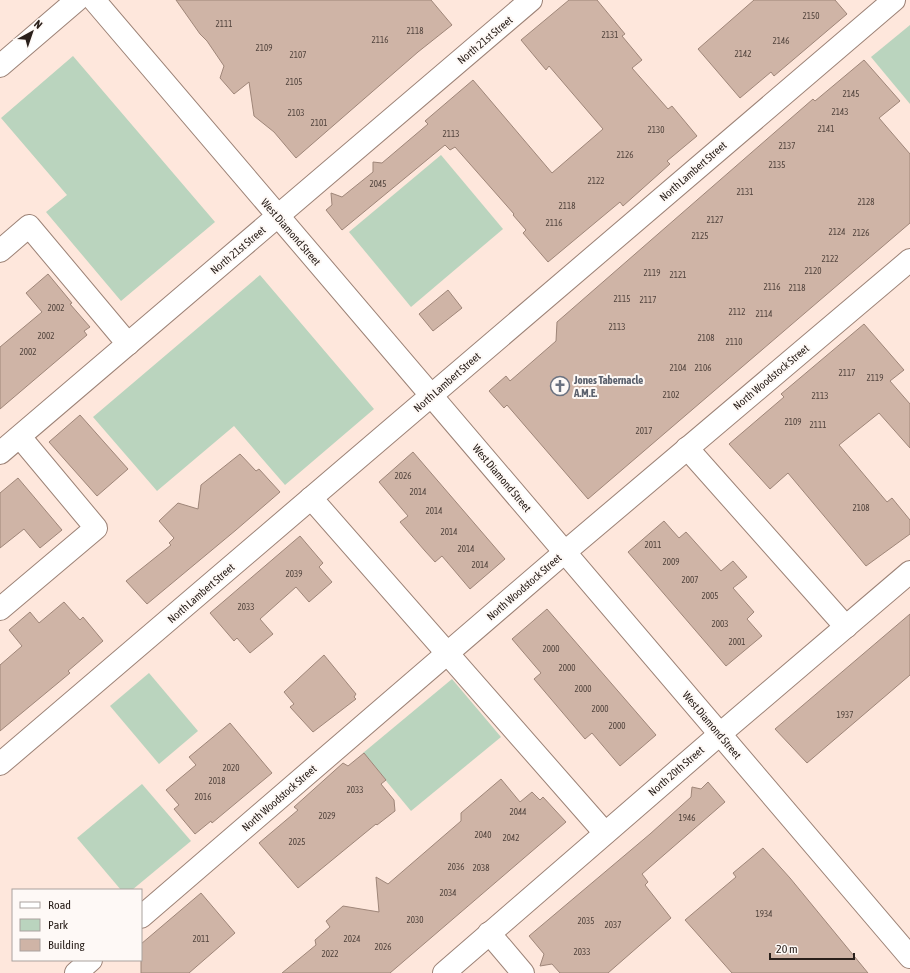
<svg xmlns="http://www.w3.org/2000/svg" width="910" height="973" font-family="'Asap Condensed',sans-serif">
<rect width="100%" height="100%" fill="#fee7dc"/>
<g fill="#bad4be">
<polygon points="910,25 910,104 871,57"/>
<polygon points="73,56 215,222 121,301 46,212 67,195 1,118"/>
<polygon points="441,155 503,229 411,307 349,232"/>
<polygon points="260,275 374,409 285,485 234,426 157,491 93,417"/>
<polygon points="149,673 198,731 159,764 110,706"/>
<polygon points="452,679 501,737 411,811 363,753"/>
<polygon points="142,784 191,841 132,890 121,890 77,838"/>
</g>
<g fill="#cfb4a6" stroke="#9f8679">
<polygon points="176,0 431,0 452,25 418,52 296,158 274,132 254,116 249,82 234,94 220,78 224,66 207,41 200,34"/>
<polygon points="569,0 597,0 625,34 622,36 642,60 632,68 668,109 672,106 697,136 667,161 670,164 623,206 620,202 548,262 523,233 526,230 513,215 514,214 455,147 450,150 445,145 342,230 326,210 332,205 331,193 342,197 373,172 373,162 382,163 428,124 425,121 473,80 552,173 603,129 549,66 546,70 521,40"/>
<polygon points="754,0 835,0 847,14 774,76 771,72 740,98 698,49"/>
<polygon points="864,60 900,101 879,118 910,154 910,223 588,499 507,405 504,408 489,391 506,376 510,381 556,341 557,322 813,99 815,101"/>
<polygon points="48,274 72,303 70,304 90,327 84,331 87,335 0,409 0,347 42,312 26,293"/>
<polygon points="448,290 462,308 433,331 419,314"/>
<polygon points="864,324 904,370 890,381 910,404 910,448 879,413 839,445 887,502 892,498 910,520 910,534 866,566 788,473 770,489 729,444 784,397 781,394"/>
<polygon points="80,415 128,469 97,496 49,442"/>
<polygon points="413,452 505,559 470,589 442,556 435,562 425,551 400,522 408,516 379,482"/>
<polygon points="240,454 256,471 259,469 280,492 236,530 147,604 126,581 171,545 169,543 174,538 159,521 178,503 198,509 201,485"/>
<polygon points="18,478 62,530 40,548 24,529 0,548 0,493"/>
<polygon points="664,521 679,538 686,532 721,571 733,561 747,577 733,588 754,612 747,619 762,636 726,666 628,552"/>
<polygon points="300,536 323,563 319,567 332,582 309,602 296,587 260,619 273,634 250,653 237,638 234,641 210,613"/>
<polygon points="64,602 80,620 83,617 103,641 68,671 70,673 0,731 0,665 22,646 9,630 30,612 39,623"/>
<polygon points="547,609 656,735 620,766 592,733 585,739 534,679 541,673 512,639"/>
<polygon points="910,614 910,675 807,763 775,729"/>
<polygon points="324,655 356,694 354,697 356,699 313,732 290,707 294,704 284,692"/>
<polygon points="230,723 272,773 212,823 211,821 195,834 174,809 179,805 166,790 196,765 189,757"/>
<polygon points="364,753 386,780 381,784 394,800 395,811 377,825 376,824 298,888 259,843 298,810 294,807 343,763 348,766"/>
<polygon points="501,779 520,802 532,792 540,800 543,797 566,822 390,973 282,973 316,945 315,940 330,927 326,921 343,906 379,912 376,877 388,884 461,821 461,813"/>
<polygon points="708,782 725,802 642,874 648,882 645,885 671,918 608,973 560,973 552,964 540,966 544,954 529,936 650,834 691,797 692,787 701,789"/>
<polygon points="763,848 790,878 868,973 732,973 685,920 736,877 733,873"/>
<polygon points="201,893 235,933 189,973 141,973 141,944"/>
</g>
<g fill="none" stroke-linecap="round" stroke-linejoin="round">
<defs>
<g id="minor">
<polyline points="0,66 77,0"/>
<polyline points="0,251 29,226 128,344"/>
<polyline points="687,448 846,627"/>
<polyline points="0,453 531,0"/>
<polyline points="311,498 605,833"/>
<polyline points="0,609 96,528 20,437"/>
<polyline points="0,764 894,0"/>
<polyline points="141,917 565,552 910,260"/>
<polyline points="489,933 523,973"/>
<polyline points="76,973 91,960"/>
<polyline points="444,973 720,734 910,572"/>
</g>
<polyline id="major" points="94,0 910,957"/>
</defs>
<use href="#minor" stroke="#9c8276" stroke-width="24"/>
<use href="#major" stroke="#9c8276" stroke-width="24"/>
<use href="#minor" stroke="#fff" stroke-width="22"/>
<use href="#major" stroke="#fff" stroke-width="22"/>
</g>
<defs>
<symbol id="church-ring" viewBox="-11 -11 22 22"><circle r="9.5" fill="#fef9f6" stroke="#6b7280" stroke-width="1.5"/><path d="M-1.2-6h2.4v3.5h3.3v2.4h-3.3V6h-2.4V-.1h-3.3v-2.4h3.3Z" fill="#6b7280"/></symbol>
</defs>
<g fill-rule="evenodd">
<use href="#church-ring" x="549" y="375" width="22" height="22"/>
</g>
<g text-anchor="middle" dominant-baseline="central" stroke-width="4" stroke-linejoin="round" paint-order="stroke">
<g font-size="9" fill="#53453e">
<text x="811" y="16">2150</text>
<text x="224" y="24">2111</text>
<text x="415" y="31">2118</text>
<text x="610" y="35">2131</text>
<text x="380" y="40">2116</text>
<text x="781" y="41">2146</text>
<text x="264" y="48">2109</text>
<text x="743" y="54">2142</text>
<text x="298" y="55">2107</text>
<text x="294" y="82">2105</text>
<text x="851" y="94">2145</text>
<text x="840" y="112">2143</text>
<text x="296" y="113">2103</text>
<text x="319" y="123">2101</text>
<text x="826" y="129">2141</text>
<text x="656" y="130">2130</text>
<text x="451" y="134">2113</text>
<text x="787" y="146">2137</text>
<text x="625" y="155">2126</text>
<text x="777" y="165">2135</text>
<text x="596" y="181">2122</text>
<text x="378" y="184">2045</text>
<text x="745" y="192">2131</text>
<text x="866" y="202">2128</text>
<text x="567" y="206">2118</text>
<text x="715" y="220">2127</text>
<text x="554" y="223">2116</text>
<text x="837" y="232">2124</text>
<text x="861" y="233">2126</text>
<text x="700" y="236">2125</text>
<text x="830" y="259">2122</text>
<text x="813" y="271">2120</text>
<text x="652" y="273">2119</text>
<text x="678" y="275">2121</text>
<text x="772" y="287">2116</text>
<text x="797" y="288">2118</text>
<text x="622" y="299">2115</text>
<text x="648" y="300">2117</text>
<text x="56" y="308">2002</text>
<text x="737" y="312">2112</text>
<text x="764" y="314">2114</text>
<text x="617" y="327">2113</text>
<text x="46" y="336">2002</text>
<text x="706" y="338">2108</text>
<text x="734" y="342">2110</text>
<text x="28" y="352">2002</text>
<text x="678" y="368">2104</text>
<text x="703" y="368">2106</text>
<text x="847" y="373">2117</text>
<text x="875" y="378">2119</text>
<text x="671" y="395">2102</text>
<text x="820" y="396">2113</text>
<text x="793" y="422">2109</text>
<text x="818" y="425">2111</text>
<text x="644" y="431">2017</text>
<text x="403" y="476">2026</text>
<text x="418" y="492">2014</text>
<text x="861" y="508">2108</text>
<text x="434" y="511">2014</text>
<text x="449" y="532">2014</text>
<text x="653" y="545">2011</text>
<text x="466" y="549">2014</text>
<text x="671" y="562">2009</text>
<text x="480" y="565">2014</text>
<text x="294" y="574">2039</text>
<text x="690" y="580">2007</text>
<text x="710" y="596">2005</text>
<text x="246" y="607">2033</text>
<text x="720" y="624">2003</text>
<text x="737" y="642">2001</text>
<text x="551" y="649">2000</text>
<text x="567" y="668">2000</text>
<text x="583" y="689">2000</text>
<text x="600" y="709">2000</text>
<text x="845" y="715">1937</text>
<text x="617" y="726">2000</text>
<text x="231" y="768">2020</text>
<text x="217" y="781">2018</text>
<text x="355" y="790">2033</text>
<text x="203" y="797">2016</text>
<text x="518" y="812">2044</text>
<text x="327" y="816">2029</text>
<text x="687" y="818">1946</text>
<text x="483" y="835">2040</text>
<text x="511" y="838">2042</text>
<text x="297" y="842">2025</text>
<text x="456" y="867">2036</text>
<text x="481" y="868">2038</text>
<text x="448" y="893">2034</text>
<text x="764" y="914">1934</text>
<text x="415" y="920">2030</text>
<text x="586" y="921">2035</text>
<text x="613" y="925">2037</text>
<text x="201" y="939">2011</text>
<text x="352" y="939">2024</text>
<text x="383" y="947">2026</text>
<text x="582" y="952">2033</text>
<text x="330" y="954">2022</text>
</g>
<g font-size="11" fill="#2a201b" stroke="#fef9f6">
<text transform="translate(485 40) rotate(-40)">North 21st Street</text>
<text transform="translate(693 171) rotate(-41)">North Lambert Street</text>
<text transform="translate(291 232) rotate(49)">West Diamond Street</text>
<text transform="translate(238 250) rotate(-40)">North 21st Street</text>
<text transform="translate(771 377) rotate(-40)">North Woodstock Street</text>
<text transform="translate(447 382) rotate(-41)">North Lambert Street</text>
<text transform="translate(502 478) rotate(50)">West Diamond Street</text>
<text transform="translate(524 587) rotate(-41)">North Woodstock Street</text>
<text transform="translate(201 593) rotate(-41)">North Lambert Street</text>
<text transform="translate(712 725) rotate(50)">West Diamond Street</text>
<text transform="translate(676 771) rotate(-41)">North 20th Street</text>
<text transform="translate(279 798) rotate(-41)">North Woodstock Street</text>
</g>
<g font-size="11" font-weight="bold" fill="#5b616d" stroke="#fef9f6" text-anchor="start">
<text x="574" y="380">Jones Tabernacle<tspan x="574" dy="13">A.M.E.</tspan></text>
</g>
</g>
<rect x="12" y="889" width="130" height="72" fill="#fef9f6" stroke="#a9a29e"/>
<rect x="20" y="902" width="20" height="6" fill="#ffffff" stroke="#a9a29e"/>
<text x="48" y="909" font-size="12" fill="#2a201b">Road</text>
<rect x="20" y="919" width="20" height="12" fill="#bad4be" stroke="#a9a29e"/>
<text x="48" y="929" font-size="12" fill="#2a201b">Park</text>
<rect x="20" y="939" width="20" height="12" fill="#cfb4a6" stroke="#a9a29e"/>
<text x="48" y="949" font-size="12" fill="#2a201b">Building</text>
<g transform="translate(32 32) rotate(40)" stroke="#fef9f6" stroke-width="3" paint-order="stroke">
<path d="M0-3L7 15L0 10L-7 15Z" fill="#2a201b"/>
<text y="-6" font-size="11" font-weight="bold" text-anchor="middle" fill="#2a201b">N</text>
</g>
<path d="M770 953v6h84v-6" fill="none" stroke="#2a201b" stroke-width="2"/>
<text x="776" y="953" font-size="12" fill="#2a201b" stroke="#fef9f6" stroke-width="3" paint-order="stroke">20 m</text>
</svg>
